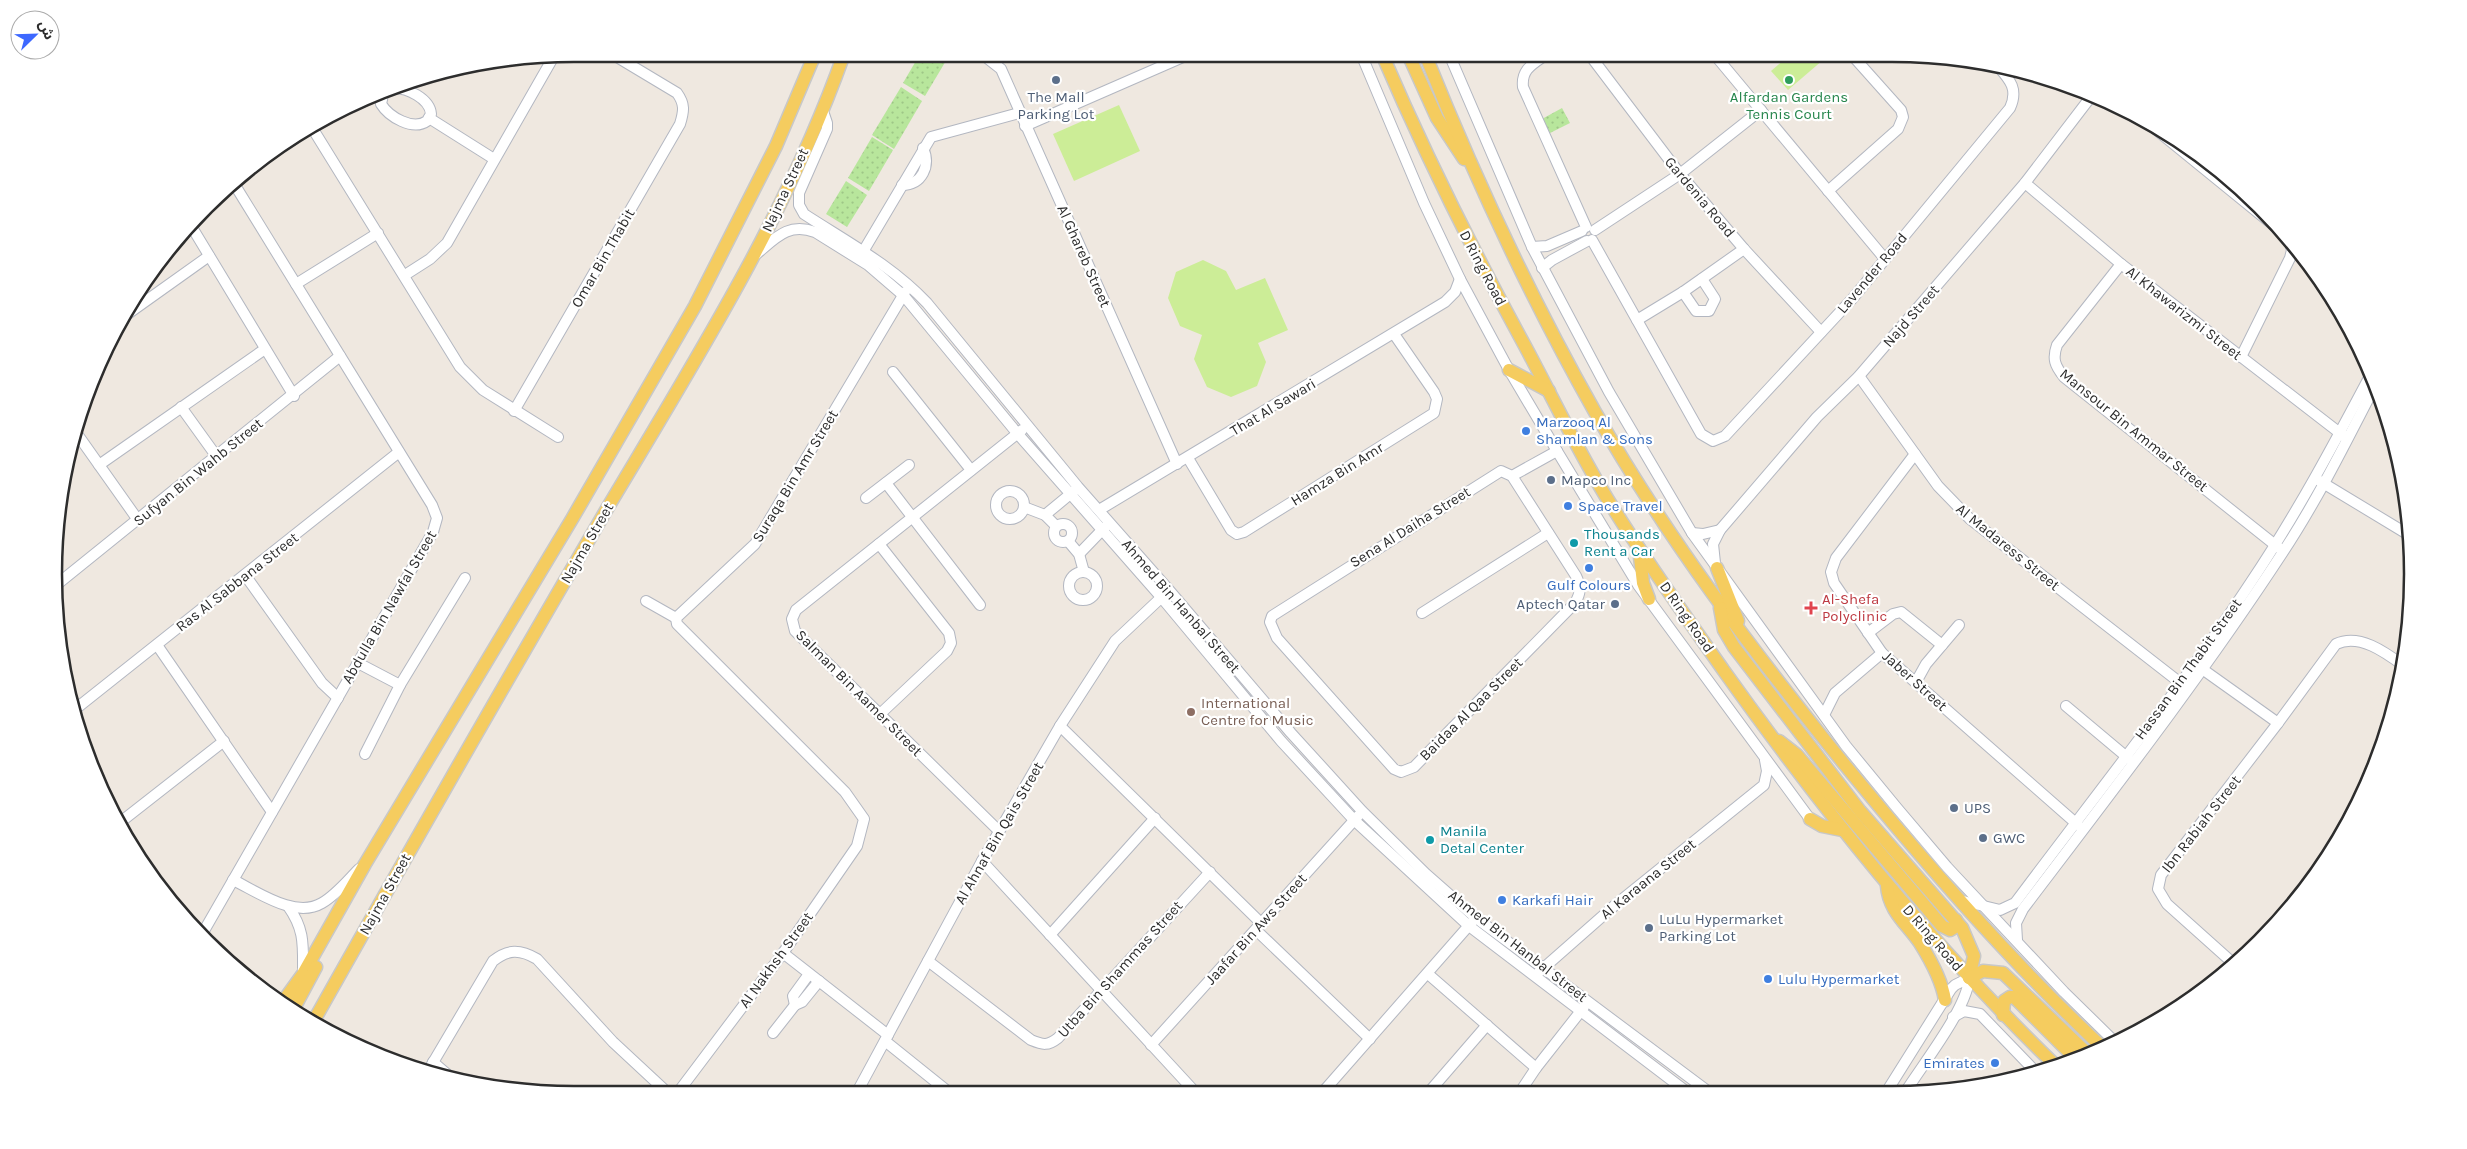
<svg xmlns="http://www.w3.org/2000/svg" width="2467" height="1149" font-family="Karla,'Noto Sans Arabic',sans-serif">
<defs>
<pattern id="grass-dots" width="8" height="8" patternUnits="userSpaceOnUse" patternTransform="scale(1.25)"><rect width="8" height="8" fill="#b8e69c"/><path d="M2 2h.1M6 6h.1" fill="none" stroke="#9ec687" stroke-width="1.8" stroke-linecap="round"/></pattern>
</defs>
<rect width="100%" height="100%" fill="#efe8e0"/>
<g fill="url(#grass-dots)">
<polygon points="920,54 950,54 925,96 903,83"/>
<polygon points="901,87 922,101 894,149 872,135"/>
<polygon points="1562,108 1570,123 1550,133 1542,119"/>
<polygon points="872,137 893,150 869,191 848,178"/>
<polygon points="846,181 867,195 847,227 826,214"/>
</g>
<g fill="#cced97">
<polygon points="1791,54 1818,54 1823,60 1788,90 1771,71"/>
<polygon points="1119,105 1140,151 1074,181 1053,134"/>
<polygon points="1203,260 1226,271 1236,290 1265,278 1288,330 1258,343 1266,362 1257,386 1231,397 1207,387 1194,359 1202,335 1180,326 1168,298 1176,272"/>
</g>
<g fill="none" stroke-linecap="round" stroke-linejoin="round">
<defs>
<g id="minor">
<polyline points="982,54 1001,69 1177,464"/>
<polyline points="1361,54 1424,203 1460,279 1509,370 1557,451 1638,585 1810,819"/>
<polyline points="1449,54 1532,247 1609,392 1692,533 1846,746 1897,808 1947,867 2064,992 2115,1042"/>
<path d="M1547,54C1533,64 1521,69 1523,87L1586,227"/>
<polyline points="1589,54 1680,174 1744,249 1821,332"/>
<polyline points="1714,54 1885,259"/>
<path d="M388,90L383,95L381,104C389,117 413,131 427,121L431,114C430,99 407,87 392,88"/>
<path d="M823,111L827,123V129L799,193V205L804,214C847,242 891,265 927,303L1078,487L1169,590L1291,733L1362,811L1426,874L1476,918L1709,1092"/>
<polyline points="429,118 494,159"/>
<polyline points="2148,123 2282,232"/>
<polyline points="311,126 460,367 483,390 558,437"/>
<polyline points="1025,126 1190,54"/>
<polyline points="2025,183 2121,264 2345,437"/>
<path d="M902,185C922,185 931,166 923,148"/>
<polyline points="1828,191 1898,129 1903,117 1901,110 1851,54"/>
<polyline points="190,224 294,396"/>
<polyline points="1595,230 1680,174 1761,110"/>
<path d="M1592,240L1701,434L1713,441L1725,436L1853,298L2010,108C2019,88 2009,79 1996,64"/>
<polyline points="1532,247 1547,246 1582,231"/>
<polyline points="864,250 931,137 1019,113"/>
<path d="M754,256C775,239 787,222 815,232L868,265L904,296L1017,433L1161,597L1281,741L1354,820L1469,926L1687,1092"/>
<path d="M2121,264L2057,345C2052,359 2055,366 2064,377L2279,548"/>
<polyline points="1542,268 1552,260 1587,241"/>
<polyline points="405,275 430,259 447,243 554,56"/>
<polyline points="296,284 378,233"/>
<polyline points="1683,292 1696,311 1709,311 1715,299 1702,279"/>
<polyline points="122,318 209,256"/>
<polyline points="1637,320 1683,292 1744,249"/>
<polyline points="2241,357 2290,258 2292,250 2290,243"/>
<polyline points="893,372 971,470"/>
<polyline points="1859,376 1938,486 1970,519 2183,685"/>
<polyline points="181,407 217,457"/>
<path d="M514,411L680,124C684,111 685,104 677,93L612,54"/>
<polyline points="75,431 138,520"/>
<polyline points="1915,454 1836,558 1831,572 1834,583 1882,653 2078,825"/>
<polyline points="1188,458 1231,530 1237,534 1244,532 1434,413 1437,399 1434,392 1394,334"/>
<polyline points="99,465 265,349"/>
<path d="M1501,471L1512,476L1576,576C1581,586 1581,593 1575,603L1414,767L1401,772L1394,769L1277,638L1270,622L1272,616Z"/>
<polyline points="1512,476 1557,451"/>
<polyline points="2318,480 2409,535"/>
<polyline points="886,483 980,605"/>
<circle cx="1010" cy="505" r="14"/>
<polyline points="866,498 909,465"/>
<polyline points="1024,507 1045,515 1056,526"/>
<polyline points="1099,510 1445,302 1455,292 1460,279"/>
<polyline points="1045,515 1074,491"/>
<circle cx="1063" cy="533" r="9"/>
<polyline points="1692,533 1703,534 1720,530"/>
<polyline points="1068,541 1079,554 1084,572"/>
<polyline points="1079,554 1105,527"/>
<polyline points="1715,563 1713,544 1720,530 1817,417 1859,376 2025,183 2093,94"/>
<circle cx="1083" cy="586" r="14"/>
<polyline points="245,575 322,683 338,698"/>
<polyline points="55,586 340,356"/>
<polyline points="646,601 676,618"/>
<polyline points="1422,613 1548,533"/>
<polyline points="1868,633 1893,614 1901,612 1942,645"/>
<polyline points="157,645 272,812"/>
<polyline points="358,663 400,685"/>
<polyline points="2198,666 2278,723"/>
<polyline points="1916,682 1926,664 1959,625"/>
<polyline points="2066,706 2128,758"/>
<polyline points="73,711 399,452"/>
<polyline points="879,715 947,651 951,643 949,633 879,544"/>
<polyline points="1824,715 1835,693 1882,653"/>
<polyline points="1060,726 1262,924"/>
<polyline points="365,754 400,685 465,578"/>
<polyline points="118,824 224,741"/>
<polyline points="999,831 795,631 792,619 796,610 1022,430"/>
<polyline points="982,861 1196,1093"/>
<path d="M233,880C258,892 295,919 322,903C336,895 348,880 359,869"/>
<path d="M1959,900L2000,910L2015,903C2094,797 2178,693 2251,582C2296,515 2334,444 2372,372"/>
<path d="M288,906C305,930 303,945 303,973"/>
<polyline points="1256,930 1370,1039"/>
<polyline points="1050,935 1155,818"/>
<polyline points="201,936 433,532 437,518 432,505 233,182"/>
<path d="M2017,940L2016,923L2023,909C2111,793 2201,677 2281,555C2317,501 2346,442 2376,384"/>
<polyline points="783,953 888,1035"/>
<path d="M928,961L1031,1040C1043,1045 1048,1046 1058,1038L1210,872"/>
<path d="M2234,964L2167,904L2158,889L2161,875L2278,723L2336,644C2359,633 2385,652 2404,666"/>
<polyline points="1539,972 1614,906 1764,785 1767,771 1765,760"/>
<polyline points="1428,974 1536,1068"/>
<polyline points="795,1005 793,996 809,974"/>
<polyline points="1953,1017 1964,1011 1980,1014 2035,1071"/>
<polyline points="773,1033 795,1005 802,1002 819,981"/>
<polyline points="885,1041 951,1094"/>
<polyline points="1151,1045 1358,816"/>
<polyline points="433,1062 454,1080"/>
<path d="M428,1071L493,961C508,949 520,949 537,959L613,1042L670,1095"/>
<path d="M1887,1091L1951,989L1955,985L1969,978C1968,1007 1923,1064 1906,1091"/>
<polyline points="1429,1092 1487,1025"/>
<polyline points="1520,1092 1536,1068 1584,1007"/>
<polyline points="1322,1093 1472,922"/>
<polyline points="856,1094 982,861 1060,726 1115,641 1165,594"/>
<polyline points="676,1095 783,953 857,846 864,819 845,792 677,624 676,618 755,544 905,292"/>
</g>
<g id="major">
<path d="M1382,54C1425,154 1473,251 1525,346C1554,400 1580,456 1613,508C1648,564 1686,617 1724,671C1824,811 1931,945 2055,1065"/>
<polyline points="1408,54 1437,118 1464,159"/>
<path d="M1425,54C1474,176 1530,297 1595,412C1666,537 1754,653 1845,765C1926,864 2010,961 2104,1049"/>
<polyline points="1509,370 1549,391"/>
<polyline points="1639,548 1643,583 1649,599"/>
<polyline points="1717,568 1738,621"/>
<polyline points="1720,608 1724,630 1734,647 1860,811 1962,928 1974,956 1969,978"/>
<polyline points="1779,741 1797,755 1942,926 1950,930 1955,927 1956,920"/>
<polyline points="1810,819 1822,826 1842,830"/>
<path d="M1887,886C1889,911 1906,923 1920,943C1930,959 1942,981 1945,1000"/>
<polyline points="1969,978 1983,971 2003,973 2090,1056"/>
<polyline points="282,1003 303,974 365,864 572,519 695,306 776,146 815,54"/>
<polyline points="293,1010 316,967"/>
<polyline points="2003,1015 2004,1001 2010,997 2014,997 2077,1060"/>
<path d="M312,1024C409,851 508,678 608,507C695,361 787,215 844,54"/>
</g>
</defs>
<use href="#minor" stroke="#b3b7c1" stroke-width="12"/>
<use href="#major" stroke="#c8c8c8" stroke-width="15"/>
<use href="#minor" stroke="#fff" stroke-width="10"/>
<use href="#major" stroke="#f5cc5f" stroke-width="12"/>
</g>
<g fill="#5c6f8a" stroke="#fff" stroke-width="2">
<circle cx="1056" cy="80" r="5"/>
<circle cx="1551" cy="480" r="5"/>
<circle cx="1615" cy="604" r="5"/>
<circle cx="1954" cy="808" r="5"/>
<circle cx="1983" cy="838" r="5"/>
<circle cx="1649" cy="928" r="5"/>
</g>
<circle fill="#2e9e5b" stroke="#fff" stroke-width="2" cx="1789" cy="80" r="5"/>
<g fill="#3f7fe0" stroke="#fff" stroke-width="2">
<circle cx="1526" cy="431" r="5"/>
<circle cx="1568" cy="506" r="5"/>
<circle cx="1589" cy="568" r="5"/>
<circle cx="1502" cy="900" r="5"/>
<circle cx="1768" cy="979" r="5"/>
<circle cx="1995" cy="1063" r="5"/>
</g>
<g fill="#0f9aa8" stroke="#fff" stroke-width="2">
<circle cx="1574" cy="543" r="5"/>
<circle cx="1430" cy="840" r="5"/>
</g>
<path fill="#e0444e" stroke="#fff" stroke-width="2" d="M1808.5 600.5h5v5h5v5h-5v5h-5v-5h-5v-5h5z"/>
<circle fill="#8d6e63" stroke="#fff" stroke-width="2" cx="1191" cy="712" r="5"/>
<g text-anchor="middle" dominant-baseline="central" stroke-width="4.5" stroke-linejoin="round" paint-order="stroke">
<g font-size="15" fill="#4e5e75" stroke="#fff" text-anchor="start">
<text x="1056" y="97" text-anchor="middle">The Mall<tspan x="1056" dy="17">Parking Lot</tspan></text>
<text x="1561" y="480">Mapco Inc</text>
<text x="1605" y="604" text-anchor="end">Aptech Qatar</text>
<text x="1964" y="808">UPS</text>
<text x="1993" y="838">GWC</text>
<text x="1659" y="919">LuLu Hypermarket<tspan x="1659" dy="17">Parking Lot</tspan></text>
</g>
<g font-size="15" fill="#27864d" stroke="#fff">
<text x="1789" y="97">Alfardan Gardens<tspan x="1789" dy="17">Tennis Court</tspan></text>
</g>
<g font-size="15" fill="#2d2d2d" stroke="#fff">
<text transform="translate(785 190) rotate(-65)">Najma Street</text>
<text transform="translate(1700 197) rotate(50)">Gardenia Road</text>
<text transform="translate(1084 256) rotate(66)">Al Ghareb Street</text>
<text transform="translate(603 258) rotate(-60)">Omar Bin Thabit</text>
<text transform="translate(1483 268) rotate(62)">D Ring Road</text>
<text transform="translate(1872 273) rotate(-50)">Lavender Road</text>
<text transform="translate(2184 313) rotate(38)">Al Khawarizmi Street</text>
<text transform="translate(1911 316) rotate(-49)">Najd Street</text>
<text transform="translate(1273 407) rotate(-31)">That Al Sawari</text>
<text transform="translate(2134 430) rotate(39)">Mansour Bin Ammar Street</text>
<text transform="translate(198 472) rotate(-39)">Sufyan Bin Wahb Street</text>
<text transform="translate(1337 474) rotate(-32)">Hamza Bin Amr</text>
<text transform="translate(795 476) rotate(-59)">Suraqa Bin Amr Street</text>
<text transform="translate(1410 527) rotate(-32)">Sena Al Daiha Street</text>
<text transform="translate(587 543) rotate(-60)">Najma Street</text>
<text transform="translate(2008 547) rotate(39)">Al Madaress Street</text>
<text transform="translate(237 582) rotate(-38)">Ras Al Sabbana Street</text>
<text transform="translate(1181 606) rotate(49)">Ahmed Bin Hanbal Street</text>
<text transform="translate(389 607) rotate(-60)">Abdulla Bin Nawfal Street</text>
<text transform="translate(1687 617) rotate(55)">D Ring Road</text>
<text transform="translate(2188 669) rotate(-54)">Hassan Bin Thabit Street</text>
<text transform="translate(1915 681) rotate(42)">Jaber Street</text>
<text transform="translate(859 693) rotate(45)">Salman Bin Aamer Street</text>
<text transform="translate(1471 709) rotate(-45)">Baidaa Al Qaa Street</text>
<text transform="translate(2201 824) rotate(-52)">Ibn Rabiah Street</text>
<text transform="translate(999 833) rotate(-60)">Al Ahnaf Bin Qais Street</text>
<text transform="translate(1648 879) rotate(-39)">Al Karaana Street</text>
<text transform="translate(385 894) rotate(-61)">Najma Street</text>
<text transform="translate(1256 929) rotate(-48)">Jaafar Bin Aws Street</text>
<text transform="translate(1933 938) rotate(49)">D Ring Road</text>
<text transform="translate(1518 946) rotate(38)">Ahmed Bin Hanbal Street</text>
<text transform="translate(776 960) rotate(-54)">Al Nakhsh Street</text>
<text transform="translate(1120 969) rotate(-48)">Utba Bin Shammas Street</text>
</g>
<g font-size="15" fill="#366cbe" stroke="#fff" text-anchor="start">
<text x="1536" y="422">Marzooq Al<tspan x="1536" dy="17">Shamlan &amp; Sons</tspan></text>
<text x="1578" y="506">Space Travel</text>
<text x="1589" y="585" text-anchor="middle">Gulf Colours</text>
<text x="1512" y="900">Karkafi Hair</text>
<text x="1778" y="979">Lulu Hypermarket</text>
<text x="1985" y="1063" text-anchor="end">Emirates</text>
</g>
<g font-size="15" fill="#0d838f" stroke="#fff" text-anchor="start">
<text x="1584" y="534">Thousands<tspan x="1584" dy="17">Rent a Car</tspan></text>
<text x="1440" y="831">Manila<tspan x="1440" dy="17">Detal Center</tspan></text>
</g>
<g font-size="15" fill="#be3a42" stroke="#fff" text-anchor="start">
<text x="1822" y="599">Al-Shefa<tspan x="1822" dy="17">Polyclinic</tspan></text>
</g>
<g font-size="15" fill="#785e54" stroke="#fff" text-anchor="start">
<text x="1201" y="703">International<tspan x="1201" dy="17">Centre for Music</tspan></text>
</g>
</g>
<path d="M0 0H2467V1149H0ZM574 62H1892A512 512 0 0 1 2404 574V574A512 512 0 0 1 1892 1086H574A512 512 0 0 1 62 574V574A512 512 0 0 1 574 62Z" fill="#fff" fill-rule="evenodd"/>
<path fill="none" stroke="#2d2d2d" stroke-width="2.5" d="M574 62H1892A512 512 0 0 1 2404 574V574A512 512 0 0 1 1892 1086H574A512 512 0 0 1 62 574V574A512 512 0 0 1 574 62Z"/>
<g transform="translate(35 35) rotate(67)"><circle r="24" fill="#ffffff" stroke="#ababab"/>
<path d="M0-4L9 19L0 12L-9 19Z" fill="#3d68ff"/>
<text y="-8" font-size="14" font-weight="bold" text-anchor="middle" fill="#2d2d2d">ش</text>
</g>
</svg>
